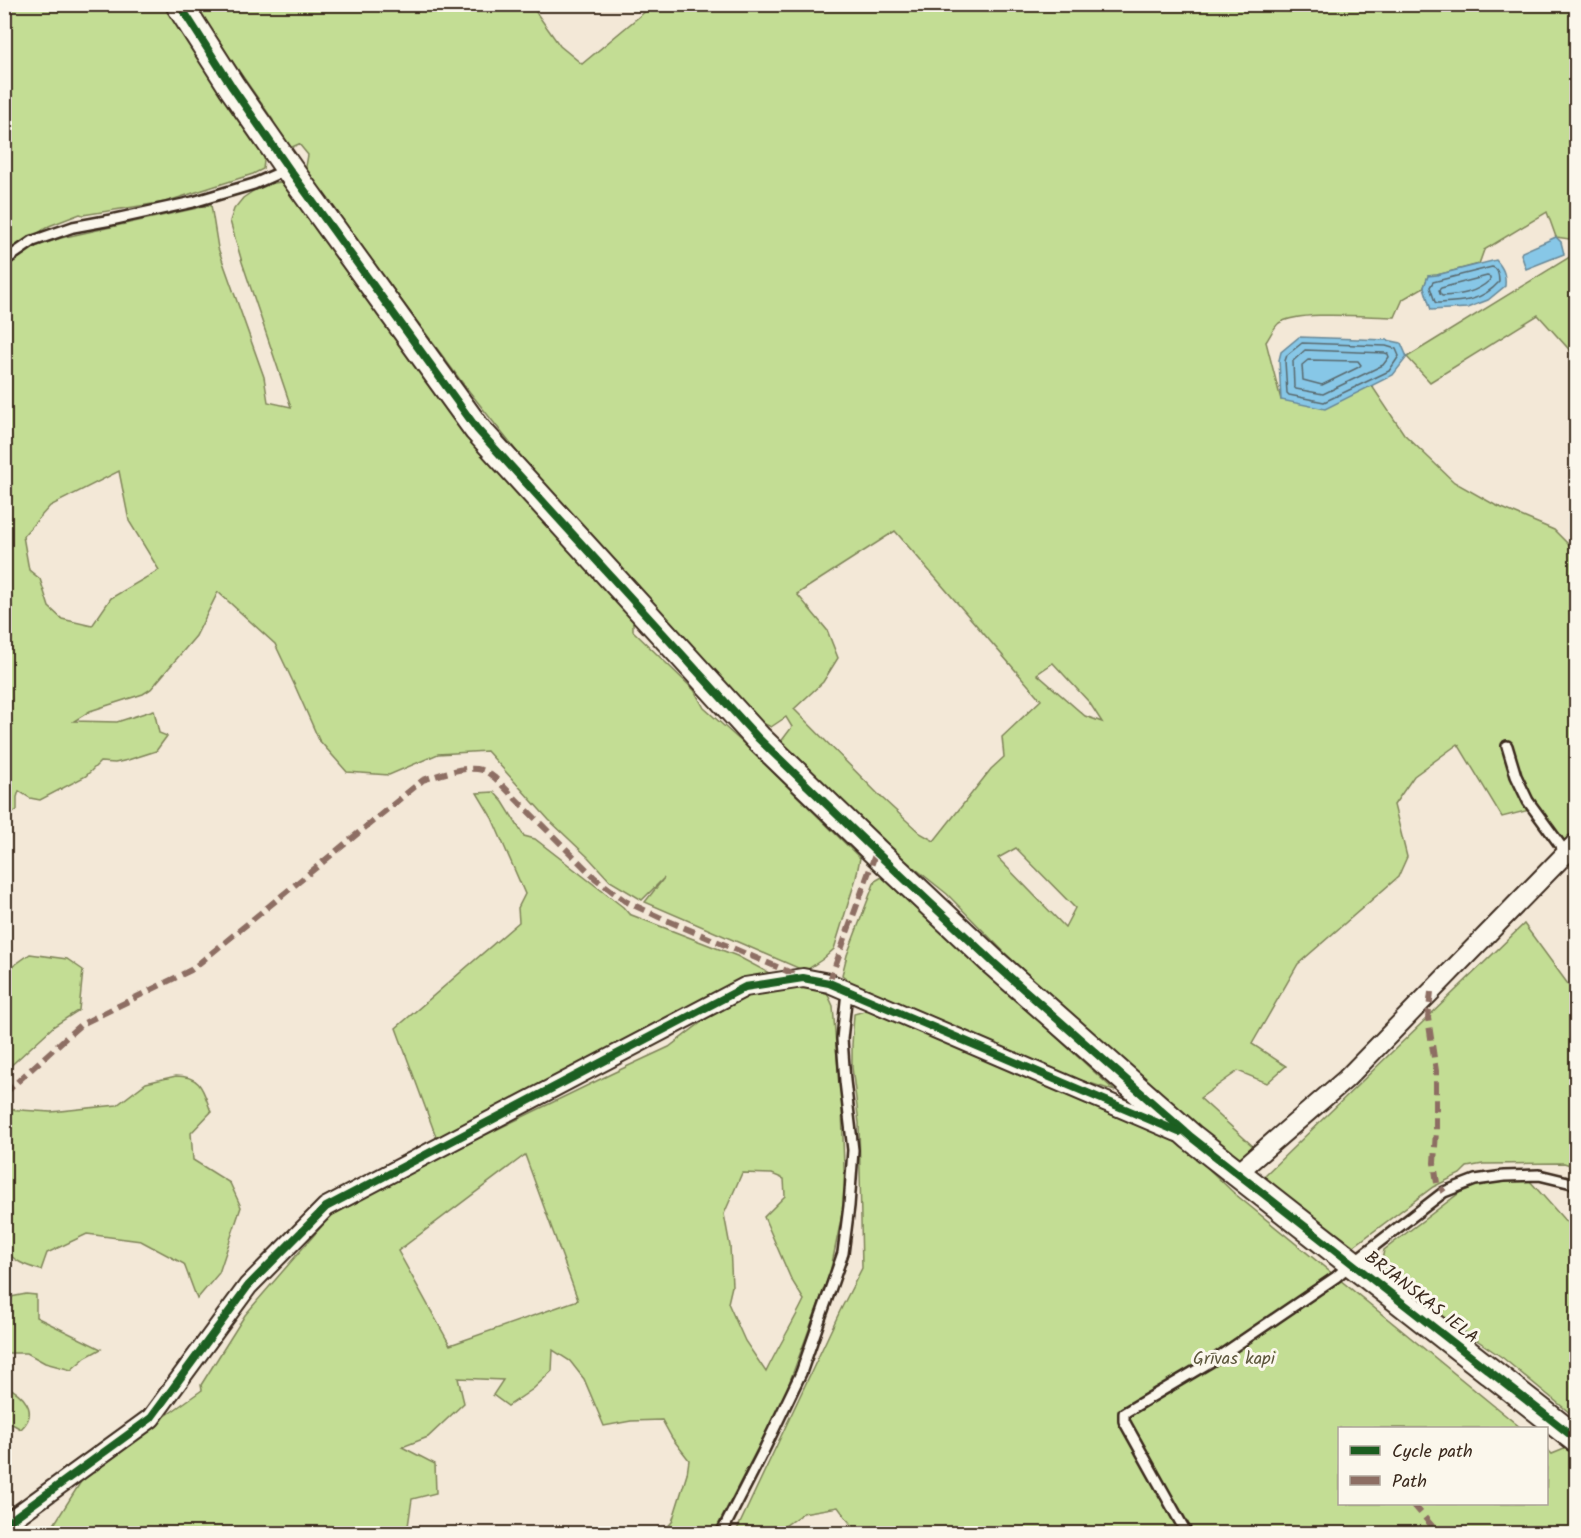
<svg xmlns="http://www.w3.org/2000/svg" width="1581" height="1538" font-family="Kalam,sans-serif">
<rect width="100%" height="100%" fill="#f3e8d7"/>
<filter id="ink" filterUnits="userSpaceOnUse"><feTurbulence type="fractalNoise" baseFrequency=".0167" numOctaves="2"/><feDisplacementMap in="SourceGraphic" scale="12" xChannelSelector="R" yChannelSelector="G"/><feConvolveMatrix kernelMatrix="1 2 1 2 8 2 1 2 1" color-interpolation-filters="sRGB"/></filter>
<g filter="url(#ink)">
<g fill="#c3dd94" stroke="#7f8459" stroke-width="1.5" fill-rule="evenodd">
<polygon points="5,5 169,5 265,153 263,169 253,174 165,202 83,215 80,214 49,226 5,255 5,144 11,137 5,128"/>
<path d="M193,5H533V8L560,46L582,64L653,5H1576V240L1556,237L1547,212L1484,250L1479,264L1437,275L1428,276L1424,287L1403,299L1395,317C1368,317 1301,310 1279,323C1274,327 1270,336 1266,342L1281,400L1372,386L1404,434L1454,482L1495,505L1554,530L1576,552V837L1559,853L1529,810L1502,817L1458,744L1414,776L1394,805L1407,857L1398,877L1298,964L1252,1044L1286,1066L1267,1083L1238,1071L1200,1098L1256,1149L1242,1160L1233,1158L1187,1116L1157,1097L1005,953L947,894L891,849L883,839L873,838L780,743L792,727L786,717L771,727L756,720L693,647L521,457L461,381L368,255L362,250L305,172L308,155L299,144L290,148L276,132L273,120ZM895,531L1041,700L1002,737L1004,757L991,769L934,841L920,833L882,798L794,709L823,682L838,658L827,630L797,594ZM1053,663L1089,702L1102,722L1085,716L1037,674ZM1016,848L1075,908L1065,927L998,858Z"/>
<path d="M281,182L521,496L633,621V631L694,690L704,708L743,743L860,858L856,878L834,949L823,959L805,971L645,902L664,878L642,900L610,881L588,857L549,820L487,751L438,754L389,775L347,772L319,740L295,686L275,644L218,592L196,636L151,689L143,694L90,711L74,721L117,722L154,710L159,733L167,736L156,751L128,760L115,763L100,762L86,776L40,800L30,798L19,791L17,797V810L5,818L4,266L32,248L61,238L211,205L218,248L264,377L268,402L291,407L242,262L230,221L234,209L243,198L262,185ZM119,471L129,521L159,570L111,598L92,626L62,619L49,607L40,579L29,570L23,536L50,506Z"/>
<polygon points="1576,253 1576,357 1538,315 1430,382 1407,357"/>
<polygon points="494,792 503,802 524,836 535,839 623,907 629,914 737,956 771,974 438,1142 396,1028 519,922 518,908 525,894 492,818 477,793"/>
<polygon points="882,877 1115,1091 1039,1067 854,984 842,975 847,955 875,881"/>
<polygon points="1524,924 1576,995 1576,1167 1564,1163 1483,1164 1467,1167 1460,1174 1433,1187 1354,1246 1262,1178"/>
<polygon points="30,954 67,959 83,970 79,1010 54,1026 5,1071 5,972"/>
<path d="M785,986L807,988L827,993L833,1006L837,1058L842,1106L845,1200L830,1273L784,1397L714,1533H662L672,1522L687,1474L689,1460L672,1438L662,1420L631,1421L604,1426L584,1379L570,1361L553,1350L552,1371L533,1389L508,1406L493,1395L503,1380L458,1378L464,1403L428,1437L402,1447L435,1464L436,1493L412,1499L407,1533L48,1534L87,1472L202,1390L201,1385L245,1315L339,1206L613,1073L669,1047L733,998ZM525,1155L578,1300L450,1345L398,1251ZM742,1173L772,1174L784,1179L785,1196L764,1217L791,1279L804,1300C792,1325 778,1347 766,1372L745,1341L728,1303L732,1286L730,1246L724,1214Z"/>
<polygon points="875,1008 1174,1136 1235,1194 1521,1428 1340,1428 1340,1504 1546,1504 1547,1449 1552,1454 1569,1447 1576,1452 1576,1533 858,1534 838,1507 803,1513 775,1533 735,1534 840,1311 862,1268 859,1123 852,1067 852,1045 854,1014"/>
<path d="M176,1076C202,1076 203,1091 211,1112L191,1133L193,1160L230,1183L241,1207L219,1273L197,1299L184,1264L141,1241L87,1234L47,1253L41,1270C26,1266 12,1261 4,1247L5,1109L51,1112L117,1105L146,1083Z"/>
<path d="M1487,1178L1529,1180L1576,1233V1418L1503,1358L1399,1287C1385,1274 1379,1270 1384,1250L1466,1188Z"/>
<polygon points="26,1294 36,1295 36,1317 101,1349 86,1357 71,1370 45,1363 27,1353 5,1353 5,1308 11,1297"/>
<path d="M4,1385C23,1394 40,1411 21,1429L5,1420Z"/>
</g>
<g fill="#87c7e7" stroke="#698897" stroke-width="1.5">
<polygon points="1556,237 1561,242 1564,254 1526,269 1521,254 1522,252"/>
<path d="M1496,260C1503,268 1506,274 1505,286L1488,300L1467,308L1431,310L1424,287L1428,276L1437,275Z"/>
<polygon points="1299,337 1387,340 1401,343 1407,357 1393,375 1325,409 1281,400 1279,360 1281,352"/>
</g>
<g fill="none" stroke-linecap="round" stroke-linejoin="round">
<g stroke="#59696e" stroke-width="1.5">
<path d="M1492,267C1498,268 1499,276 1499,282C1481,302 1462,302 1437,303L1435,302L1430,287L1433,282Z"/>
<path d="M1487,276L1490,277V280C1476,293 1461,295 1442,296L1440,294L1439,290L1441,288Z"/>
<polygon points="1302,343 1386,346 1396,349 1399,356 1389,371 1324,402 1289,395 1287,393 1285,361 1287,355"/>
<polygon points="1305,350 1385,353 1388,354 1389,357 1383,365 1323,394 1296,389 1294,387 1293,361"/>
<polygon points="1308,360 1358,361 1361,365 1359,367 1322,385 1303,380 1302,365"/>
</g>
<defs>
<g id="service">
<polyline points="4,261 33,241 73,227 111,220 193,202 254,184 288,169"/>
<polyline points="1507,746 1516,776 1528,801 1566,853"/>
<polyline points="721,1534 762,1454 801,1373 843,1253 849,1206 853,1150 845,1081 842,1039 847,992"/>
<polyline points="1187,1534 1124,1421 1124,1413 1217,1358 1336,1277 1352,1263 1444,1192 1475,1180 1504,1176 1539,1175 1576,1184"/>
</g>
<g id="minor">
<polyline points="1236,1174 1346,1079 1576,843"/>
<polyline points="4,1525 151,1418 248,1286 326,1207 745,987 803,978 829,983 1177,1132"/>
</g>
<polyline id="secondary" points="179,4 232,87 289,169 477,429 758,738 876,852 994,963 1191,1137 1576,1439"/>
</defs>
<use href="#service" stroke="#3b2a1e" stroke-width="14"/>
<use href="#minor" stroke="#3b2a1e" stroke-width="22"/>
<use href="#secondary" stroke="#3b2a1e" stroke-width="30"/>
<use href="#service" stroke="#fbf7ec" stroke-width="9"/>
<use href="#minor" stroke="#fbf7ec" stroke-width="18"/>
<use href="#secondary" stroke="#fbf7ec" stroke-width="26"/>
<g stroke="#8d6e63" stroke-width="6" stroke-dasharray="12 6" stroke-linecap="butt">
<polyline points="829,983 876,852"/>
<polyline points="1431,992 1428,1018 1436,1071 1436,1131 1434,1163 1437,1183 1444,1192"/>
<path d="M4,1094L80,1025L191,970L423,780C439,775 466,765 482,770C486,771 491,775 495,778L595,878L625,901L659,917L801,977"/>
<polyline points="1413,1504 1439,1534"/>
</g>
<defs>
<g id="cycleway">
<polyline points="179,4 232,87 289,169 477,429 758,738 876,852 994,963 1191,1137 1576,1439"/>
<polyline points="4,1525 151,1418 248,1286 326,1207 745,987 803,978 829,983 1179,1132"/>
</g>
</defs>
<use href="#cycleway" stroke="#fbf7ec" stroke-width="11"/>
<use href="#cycleway" stroke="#1b5e20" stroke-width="8"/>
</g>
</g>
<g text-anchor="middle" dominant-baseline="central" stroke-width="6" stroke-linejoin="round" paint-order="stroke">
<g font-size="18" fill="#3b2a1e" stroke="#fbf7ec">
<text transform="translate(1421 1298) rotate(38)">BRJANSKAS IELA</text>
</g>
<g font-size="18" fill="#5d573c" stroke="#fbf7ec">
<text x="1234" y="1359">Grīvas kapi</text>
</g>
</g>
<rect width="1581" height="1538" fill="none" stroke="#fbf7ec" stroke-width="24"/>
<rect x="12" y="12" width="1557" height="1514" fill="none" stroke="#3b2a1e" stroke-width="2" filter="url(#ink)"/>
<rect x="1338" y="1427" width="210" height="78" fill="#fbf7ec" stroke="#aea59a" stroke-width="1.5"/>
<rect x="1350" y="1446" width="30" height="9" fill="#1b5e20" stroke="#aea59a" stroke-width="1.5"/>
<text x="1392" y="1457" font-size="18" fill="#3b2a1e">Cycle path</text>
<rect x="1350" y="1476" width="30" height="9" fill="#8d6e63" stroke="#aea59a" stroke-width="1.5"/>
<text x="1392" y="1487" font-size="18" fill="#3b2a1e">Path</text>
</svg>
